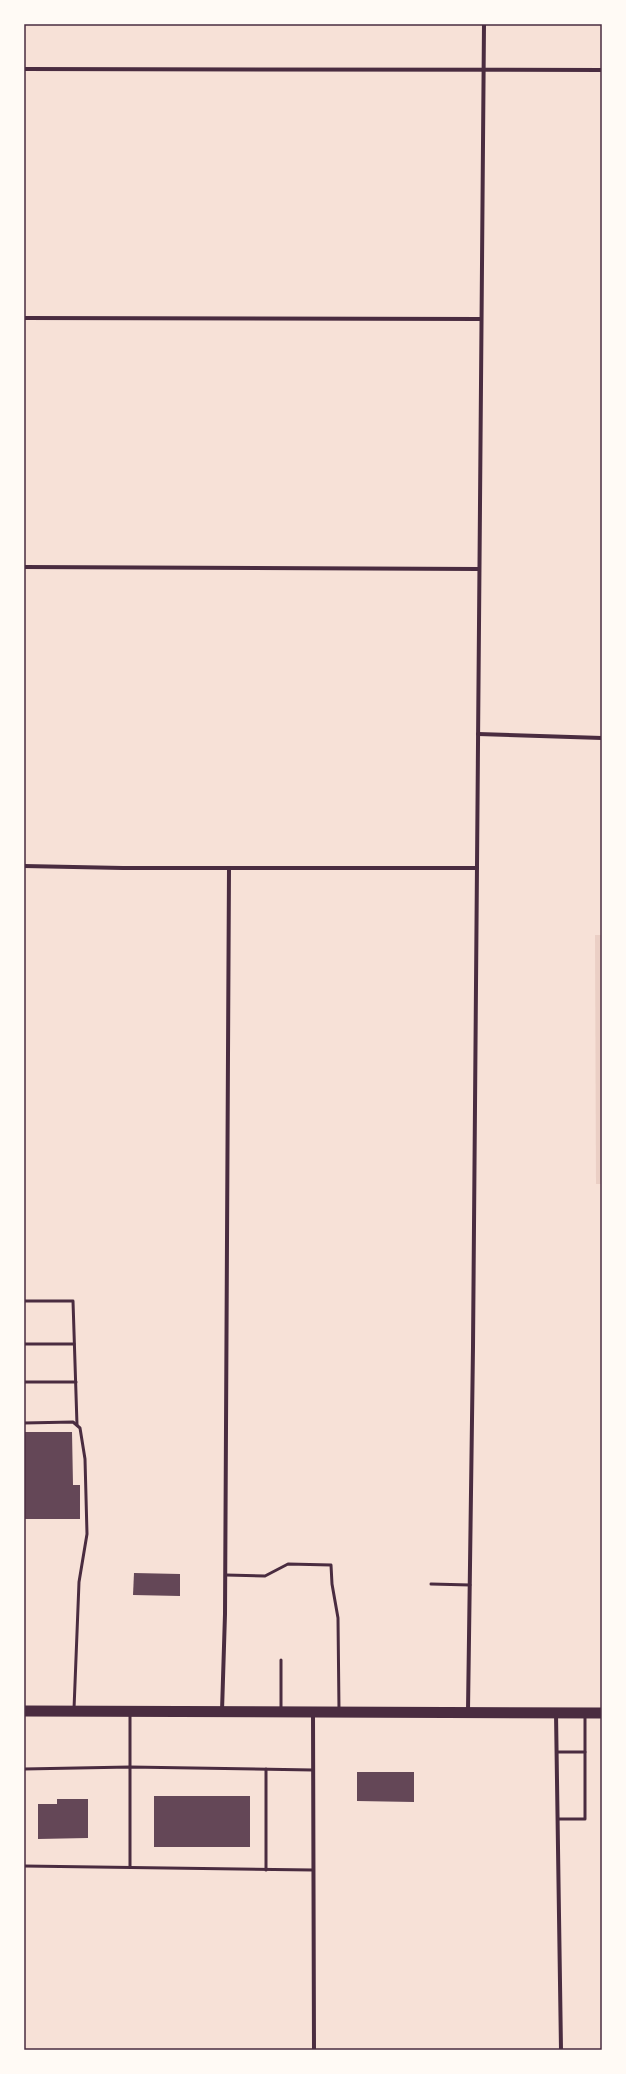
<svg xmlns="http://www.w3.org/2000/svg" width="626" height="2074" font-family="'Fira Sans',sans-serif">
<rect width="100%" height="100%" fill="#f7e1d7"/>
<polygon fill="#ebcfc5" points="595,935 602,935 602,1184 596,1184"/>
<g fill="#644757">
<polygon points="24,1432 72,1432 73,1485 80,1485 80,1519 24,1519"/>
<polygon points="134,1573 180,1574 180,1596 133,1595"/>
<polygon points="357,1772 414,1772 414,1802 357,1801"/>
<rect x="154" y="1796" width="96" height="51"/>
<polygon points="57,1799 88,1799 88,1838 38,1839 38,1804 57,1804"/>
</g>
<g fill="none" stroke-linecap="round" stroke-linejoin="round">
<g stroke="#4a2c40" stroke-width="3">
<polyline points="24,1301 73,1301 77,1425"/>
<polyline points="24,1344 74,1344"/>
<polyline points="24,1382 76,1382"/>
<polyline points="24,1423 73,1422 80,1428 85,1459 87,1534 79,1582 74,1709"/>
<polyline points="226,1575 265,1576 288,1564 331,1565 332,1584 338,1618 339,1710"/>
<polyline points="431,1584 470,1585"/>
<polyline points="281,1709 281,1660"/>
<polyline points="130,1713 130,1867"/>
<polyline points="557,1752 585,1752"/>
<polyline points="24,1769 130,1767 313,1770"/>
<polyline points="266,1769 266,1870"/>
<polyline points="558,1819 585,1819 585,1715"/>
<polyline points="24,1866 313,1870"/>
</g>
<g stroke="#4a2c40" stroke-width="4">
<polyline points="24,69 602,70"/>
<polyline points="24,318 481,319"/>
<polyline points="24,567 479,569"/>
<polyline points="478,734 602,738"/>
<polyline points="24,866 123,868 477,868"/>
<polyline points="222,1711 225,1614 229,868"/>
<polyline points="468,1711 473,1347 484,24"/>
<polyline points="313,1713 314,2050"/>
<polyline points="556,1713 561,2050"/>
</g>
<polyline stroke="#4a2c40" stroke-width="11" points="24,1711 602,1713"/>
</g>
<rect width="626" height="2074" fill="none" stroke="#fffaf5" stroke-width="50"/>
<rect x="25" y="25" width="576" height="2024" fill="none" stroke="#4a2c40" stroke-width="1.5"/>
</svg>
